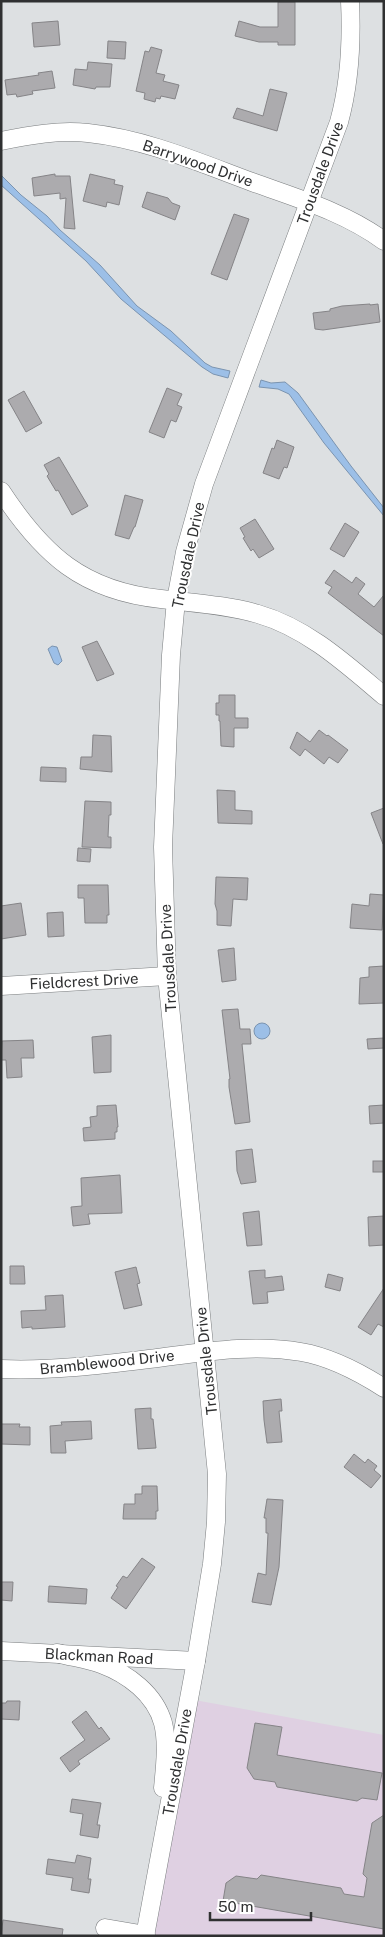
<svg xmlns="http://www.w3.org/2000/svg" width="385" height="1937" font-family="'Public Sans',sans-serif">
<rect width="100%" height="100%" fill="#dde0e2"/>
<polygon fill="#dfd0e2" points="189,1699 384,1735 384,1936 147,1936"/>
<g fill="#9cbfe7" stroke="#7b94b0">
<polygon points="1,175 21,195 47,216 60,230 100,265 137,306 171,331 205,363 212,367 230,371 228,378 213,374 202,367 121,299 86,261 1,185"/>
<polygon points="261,380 271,383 285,382 298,393 351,466 384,508 384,516 324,443 289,394 278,389 259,387"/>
<polygon points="52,646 57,647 62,661 58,665 54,663 48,649"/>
<circle cx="262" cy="1031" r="8"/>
</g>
<g fill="#acabae" stroke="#858487">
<polygon points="278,2 295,2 295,45 278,45 278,42 259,42 235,36 239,21 260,27 278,27"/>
<polygon points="58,21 60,45 34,47 32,23"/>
<polygon points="108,41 126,42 125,59 107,58"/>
<polygon points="151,47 162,50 156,73 165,75 163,81 179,85 175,99 161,96 160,99 156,98 155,102 144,99 145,93 136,91 145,51 149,52"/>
<polygon points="88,62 112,64 110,87 96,87 95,89 73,85 75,69 87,70"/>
<polygon points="52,71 55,88 32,91 33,94 17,97 16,94 7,95 5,80 39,75 38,73"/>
<polygon points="270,89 287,93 277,131 233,118 237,108 263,116"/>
<polygon points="55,174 55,176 70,176 75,229 64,228 66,198 60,199 60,193 34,196 32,178"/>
<polygon points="90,174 115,180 114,184 123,186 119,205 107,202 106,207 83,201"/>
<polygon points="147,192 168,198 172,203 180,206 175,220 142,207"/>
<polygon points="234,214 249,219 227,280 211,274"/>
<polygon points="370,304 370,305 378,304 380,322 323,330 315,329 313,313 330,311 330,309 342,306"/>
<polygon points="167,388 182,394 177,405 182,407 176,422 171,420 164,438 149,432"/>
<polygon points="24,391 42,423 26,432 8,400"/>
<polygon points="277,440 294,447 287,468 284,467 279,479 263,473 272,448 274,449"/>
<polygon points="59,457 88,506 72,515 58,490 56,491 47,476 49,474 44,465"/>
<polygon points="125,495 143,500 135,527 134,527 129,539 115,535"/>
<polygon points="255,519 274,549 259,558 253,549 251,551 243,538 245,537 240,528"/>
<polygon points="345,523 359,532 344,557 330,549"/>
<polygon points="334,570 352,583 356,577 365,584 358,594 374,607 384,595 384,636 328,593 332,587 325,583"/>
<polygon points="97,641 114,674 97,681 82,647"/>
<polygon points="219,695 235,695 235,718 248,718 248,728 234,728 234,747 221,746 220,721 219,721 219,715 216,715 216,703 219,703"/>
<polygon points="319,730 327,736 328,735 348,750 338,763 329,757 324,764 305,749 300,756 290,748 297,732 310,742"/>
<polygon points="93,735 111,736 112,772 80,769 81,757 92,757"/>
<polygon points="41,767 66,768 66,782 40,781"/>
<polygon points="217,790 235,791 235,810 252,811 252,824 218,823"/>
<polygon points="85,801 111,802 111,815 109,815 108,837 111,837 111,848 82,847"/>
<polygon points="384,808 384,844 383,844 371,813"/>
<polygon points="78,848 91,849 90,862 77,861"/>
<polygon points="216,877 248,878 247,900 233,899 231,926 217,925 217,911 215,904"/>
<polygon points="78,885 108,885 109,915 107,915 107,923 85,923 84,898 78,898"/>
<polygon points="370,894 384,895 382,930 350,928 352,904 369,906"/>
<polygon points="21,903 26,935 1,939 1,906"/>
<polygon points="63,912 64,936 48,937 47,913"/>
<polygon points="234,948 236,980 222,982 218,950"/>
<polygon points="384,966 384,1003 359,1004 360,978 369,977 369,967"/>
<polygon points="238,1009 240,1029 250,1029 251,1044 242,1044 250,1122 235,1124 229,1087 229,1079 230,1079 222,1010"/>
<polygon points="111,1035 111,1072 94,1073 92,1037"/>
<polygon points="384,1038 384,1048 368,1049 367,1039"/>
<polygon points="33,1040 34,1058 21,1058 22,1077 7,1078 6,1060 1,1060 2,1041"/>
<polygon points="116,1105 118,1127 117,1127 117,1132 115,1132 115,1139 84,1141 83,1128 91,1127 90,1117 97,1116 97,1106"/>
<polygon points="384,1105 384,1123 370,1124 369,1106"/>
<polygon points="252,1149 256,1182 241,1184 237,1171 236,1151"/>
<rect x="373" y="1161" width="11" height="11"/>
<polygon points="120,1175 122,1213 88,1214 90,1224 73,1226 71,1207 82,1206 81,1178"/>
<polygon points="259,1211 262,1245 247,1246 243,1213"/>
<polygon points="384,1216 384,1245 369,1246 368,1217"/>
<polygon points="10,1266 24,1266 25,1284 10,1284"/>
<polygon points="136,1267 140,1283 137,1284 142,1305 124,1309 115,1272"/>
<polygon points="265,1270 265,1278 282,1276 284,1290 267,1292 268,1303 253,1304 249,1271"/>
<polygon points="328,1274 343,1278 340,1291 325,1287"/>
<polygon points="384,1288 384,1327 378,1324 371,1335 358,1327"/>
<polygon points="63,1295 65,1327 32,1329 32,1327 22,1328 21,1311 46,1310 45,1296"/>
<polygon points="281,1399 282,1411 279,1411 282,1442 267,1443 264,1420 263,1401"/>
<polygon points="151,1408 151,1419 153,1419 156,1448 138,1449 135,1409"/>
<polygon points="91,1421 92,1439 65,1441 66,1453 51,1453 50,1426 62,1425 61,1422"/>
<polygon points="1,1424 20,1424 19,1427 30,1427 30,1445 1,1444"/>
<polygon points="354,1454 365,1463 368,1459 377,1466 374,1470 381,1476 371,1488 344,1467"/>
<polygon points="142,1486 157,1486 158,1511 156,1511 156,1519 123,1519 124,1504 135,1504 135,1494 142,1494"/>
<polygon points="267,1499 283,1500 279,1567 271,1605 252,1602 258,1573 266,1575 268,1533 266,1533 266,1518 264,1518"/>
<polygon points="142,1558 155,1567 126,1609 111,1598 118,1587 116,1586 123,1576 127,1578"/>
<polygon points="1,1582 13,1582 12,1601 1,1600"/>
<polygon points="49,1586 87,1589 86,1604 48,1602"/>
<polygon points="7,1701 20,1701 19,1720 1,1719 1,1703 6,1703"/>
<polygon points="86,1711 99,1729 101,1727 110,1739 78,1761 80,1764 70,1772 60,1758 85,1740 72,1722"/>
<polygon points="255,1723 282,1727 277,1755 382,1773 377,1800 362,1798 357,1801 277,1787 275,1782 254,1779 247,1768"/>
<polygon points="72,1799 101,1803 97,1825 100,1825 98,1838 80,1835 83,1814 70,1812"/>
<polygon points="384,1815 384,1929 223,1901 226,1883 236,1876 257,1879 261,1875 341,1888 344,1894 364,1897 367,1878 363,1874 372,1823"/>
<polygon points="77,1855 91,1858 88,1879 91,1879 89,1893 71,1890 73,1878 46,1874 48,1859 75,1863"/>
<polygon points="3,1920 63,1929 62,1936 1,1936"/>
</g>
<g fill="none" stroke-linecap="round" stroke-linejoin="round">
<defs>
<g id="minor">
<path d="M1,141C30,135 59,130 88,133C145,139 198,162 252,182C296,198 345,212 384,241"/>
<path d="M1,491C43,555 83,591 161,599C193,603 227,605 258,614C307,628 346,664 384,696"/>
<polyline points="1,986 167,976"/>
<path d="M1,1369C51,1371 100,1365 149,1359C199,1353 251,1343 301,1352C331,1357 359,1372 384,1388"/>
<polyline points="1,1651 196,1661"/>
<path d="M57,1653C71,1657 87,1659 101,1664C128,1674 155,1694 163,1723C168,1743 165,1767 163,1788"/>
<polyline points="105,1928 146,1935"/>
<path d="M145,1936L196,1661L212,1564L216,1522L217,1474L167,976L163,847L171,655L176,600L185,552L204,484L339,122C350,82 352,43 350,1"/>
</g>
</defs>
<use href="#minor" stroke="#7a7d7f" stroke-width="19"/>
<use href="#minor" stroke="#fff" stroke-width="18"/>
</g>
<g text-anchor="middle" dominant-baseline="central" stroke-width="4" stroke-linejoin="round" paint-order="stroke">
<g font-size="15" fill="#2f3031" stroke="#fff">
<text transform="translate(198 163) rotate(19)">Barrywood Drive</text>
<text transform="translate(320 173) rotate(-70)">Trousdale Drive</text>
<text transform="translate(188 555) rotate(-78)">Trousdale Drive</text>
<text transform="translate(168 958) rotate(-93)">Trousdale Drive</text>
<text transform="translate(84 981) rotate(-3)">Fieldcrest Drive</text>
<text transform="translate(206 1361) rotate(-96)">Trousdale Drive</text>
<text transform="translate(107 1362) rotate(-6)">Bramblewood Drive</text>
<text transform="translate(99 1656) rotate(3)">Blackman Road</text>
<text transform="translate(177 1762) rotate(-80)">Trousdale Drive</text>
</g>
</g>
<rect width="385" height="1937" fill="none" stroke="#2f3031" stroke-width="5"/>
<path d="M210 1912v8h101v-8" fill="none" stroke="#2f3031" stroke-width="2.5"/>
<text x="218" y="1912" font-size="15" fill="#2f3031" stroke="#ffffff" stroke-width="4" paint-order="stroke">50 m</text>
</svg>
